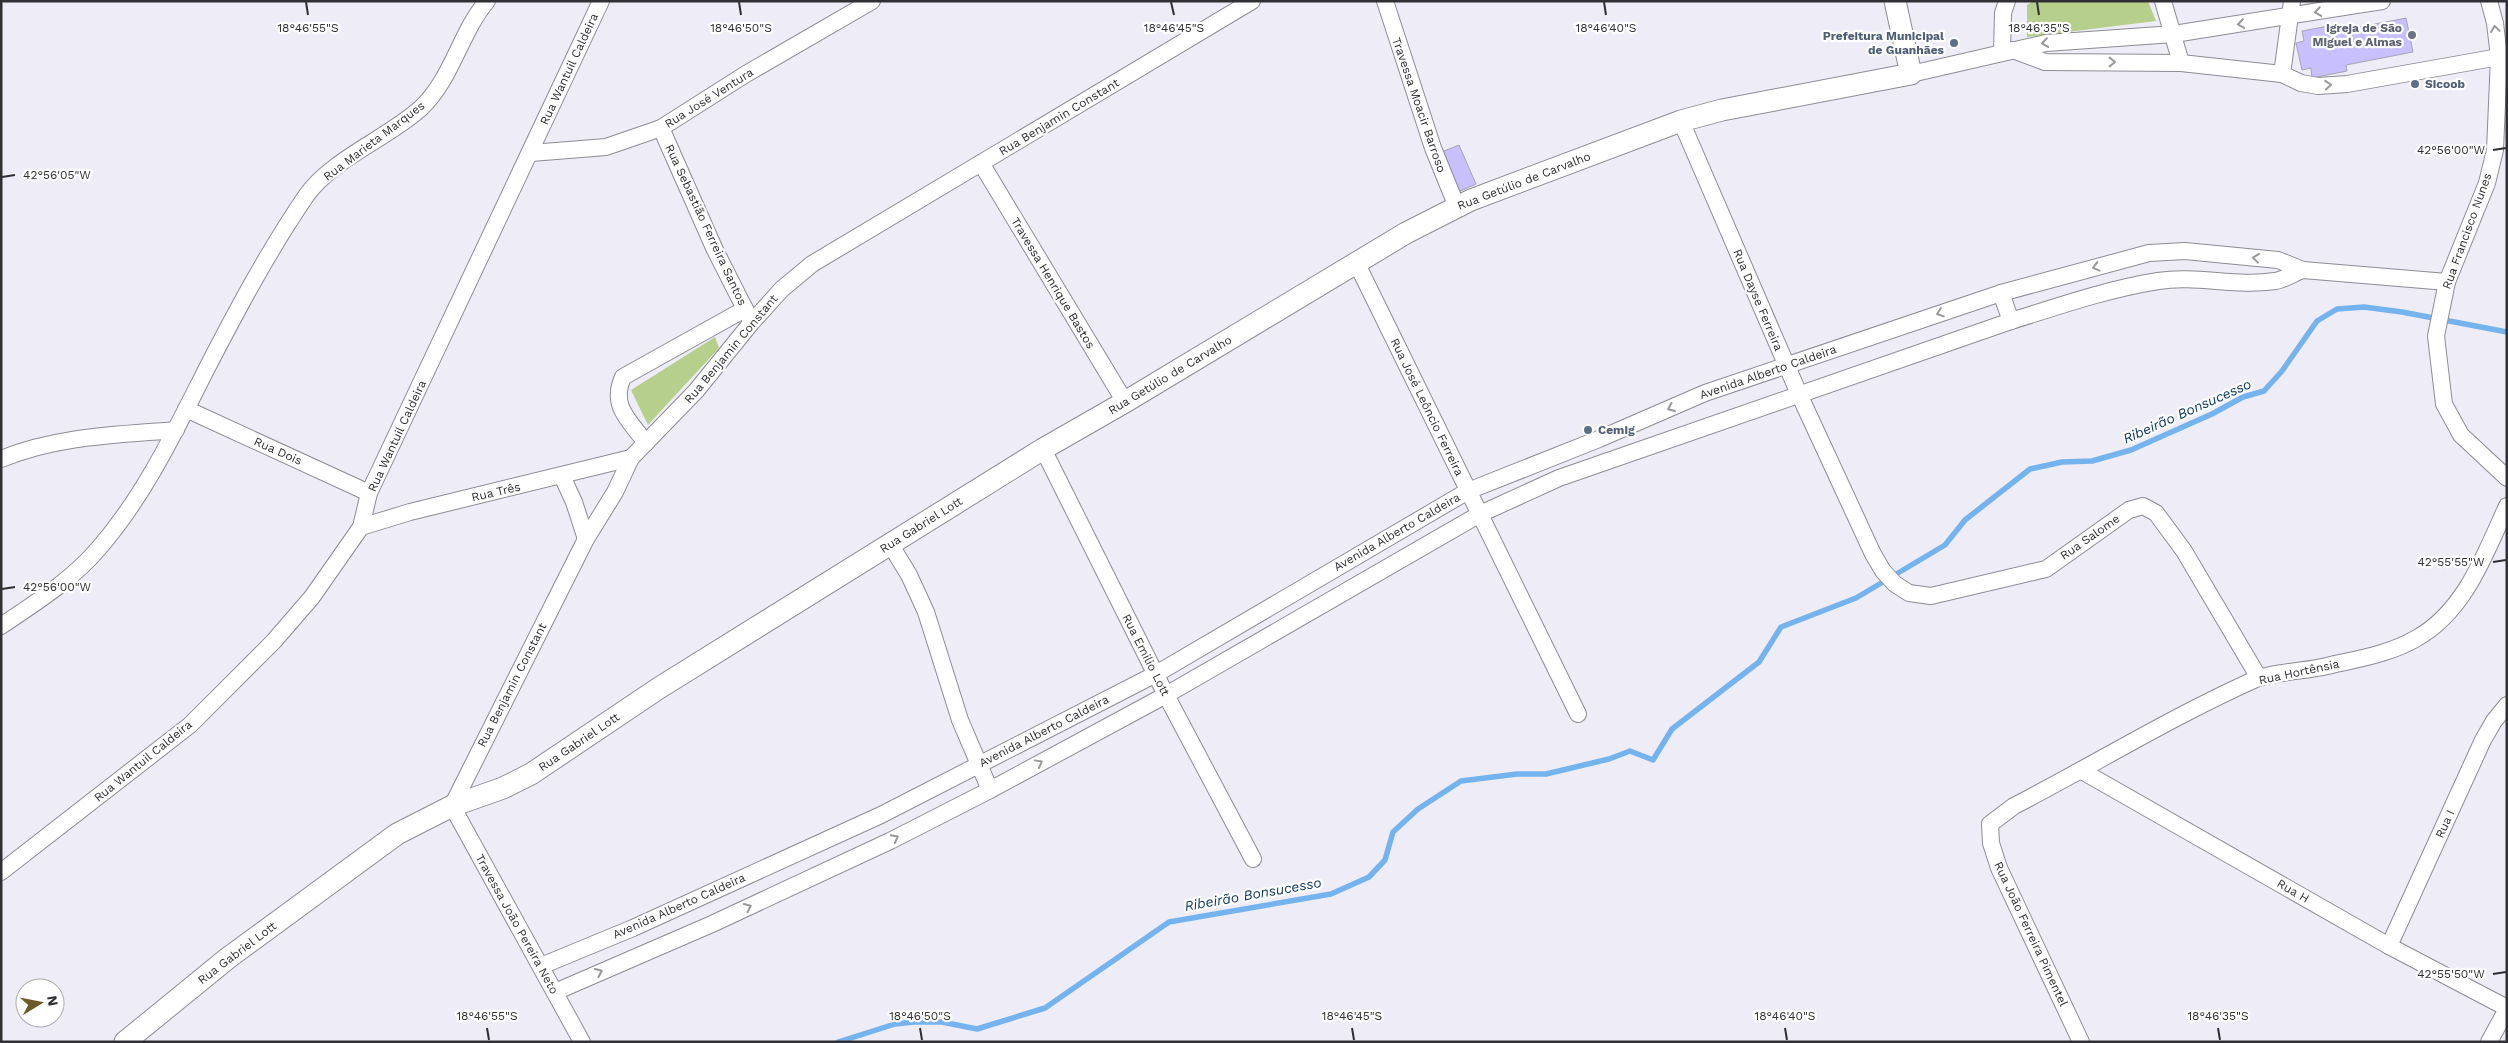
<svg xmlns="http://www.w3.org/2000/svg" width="2508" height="1043" font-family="'Work Sans',sans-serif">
<rect width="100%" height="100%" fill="#eeedf7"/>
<g fill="#b7cf8c">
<polygon points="2033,1 2148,1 2156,21 2027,37 2027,5"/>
<polygon points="715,337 719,348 648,425 631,390"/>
</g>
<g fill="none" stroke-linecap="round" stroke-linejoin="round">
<polyline stroke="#75b3ef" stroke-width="5.5" points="838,1042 895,1024 914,1022 942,1022 977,1029 1045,1008 1169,922 1331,894 1369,877 1385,860 1393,832 1418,809 1461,781 1517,774 1546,774 1609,759 1630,751 1653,760 1672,729 1759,662 1781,627 1856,598 1945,545 1965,520 2030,469 2062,462 2092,461 2131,450 2212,414 2243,397 2264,391 2282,371 2317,321 2337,309 2364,307 2402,312 2507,332"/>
</g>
<g fill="#c7bffe" stroke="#a6a5af">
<polygon points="2406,18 2413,52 2346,65 2347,71 2312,78 2311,68 2302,70 2296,43 2304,41 2302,31 2339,24 2340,31"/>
<polygon points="1459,145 1476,184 1456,193 1439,153"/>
</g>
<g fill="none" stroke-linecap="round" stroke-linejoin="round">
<defs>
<g id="minor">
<polyline points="1385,1 1433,148 1457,207"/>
<polyline points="2163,1 2181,63"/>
<polyline points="2489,1 2495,23 2499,57 2495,150 2487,183 2447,282 2436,336 2444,404 2461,435 2507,478"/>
<polyline points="2013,50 2045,62 2181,63 2282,74 2301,83 2318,86 2347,84 2499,57"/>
<polyline points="2002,52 2003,13 2007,1"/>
<polyline points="1911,74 2046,43 2174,34 2382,1"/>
<polyline points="2282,74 2292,1"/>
<polyline points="1681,121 1799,394 1873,554 1883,571 1895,584 1909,593 1931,596 2046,569 2129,510 2143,506 2156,513 2184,551 2259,678"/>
<polyline points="661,128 715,250 749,317"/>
<polyline points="531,153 606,147 661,128 746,74 872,1"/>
<polyline points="981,163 1125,402"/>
<polyline points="1356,262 1578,714"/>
<polyline points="2001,293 2011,321"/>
<polyline points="186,409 369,493"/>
<path d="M646,443C629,420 610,406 623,377L745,309"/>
<polyline points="1043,449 1166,695 1253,859"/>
<path d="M1,459C57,436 116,435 176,430"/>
<polyline points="562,476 574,502 586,539"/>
<polyline points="361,527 410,512 631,458"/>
<polyline points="890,544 909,575 926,612 960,720 990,790"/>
<path d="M1,626C35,603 72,580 99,548C145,495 175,431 207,368C237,310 269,250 306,196C332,159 388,138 421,108C452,79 460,33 487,1"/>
<polyline points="2082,771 2389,946 2507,1008"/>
<polyline points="1,872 190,725 274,641 312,597 361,527 369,493 601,1"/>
<polyline points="2389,946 2483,740 2494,721 2507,705"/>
<polyline points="541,966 633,928 881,815 1156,674 1468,491 1599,439 1705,393 2001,293 2149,253 2185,251 2278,260 2303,270 2447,282"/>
<path d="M555,992L712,924L890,841L990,790L1166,695L1480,514L1559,478L2011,321C2059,306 2108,289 2158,281C2197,275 2236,287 2275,281C2284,280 2294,273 2303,270"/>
<polyline points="582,1042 452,806 586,539 615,492 631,458 696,391 752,322 782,289 812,264 1252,1"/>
<path d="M2081,1042L1999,868L1991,843L1990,824L2014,806C2095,764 2173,716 2256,679C2273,672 2307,671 2327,666C2357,659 2390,654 2417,638C2465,611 2485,554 2507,506"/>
<polyline points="2489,1042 2507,1009"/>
</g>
<polyline id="tertiary" points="125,1042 228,958 397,834 452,806 503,788 531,774 659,688 1043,449 1125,402 1406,233 1471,200 1681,121 1722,110 1911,74 1895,1"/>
</defs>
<use href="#minor" stroke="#8c8c95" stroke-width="18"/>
<use href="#tertiary" stroke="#8c8c95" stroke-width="23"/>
<use href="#minor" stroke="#fff" stroke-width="16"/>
<use href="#tertiary" stroke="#fff" stroke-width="21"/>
</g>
<defs><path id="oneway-chevron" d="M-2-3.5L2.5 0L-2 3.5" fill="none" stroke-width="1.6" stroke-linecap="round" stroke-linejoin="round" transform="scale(1.25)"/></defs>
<g stroke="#98989a">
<use href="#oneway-chevron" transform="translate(2318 12) rotate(171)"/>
<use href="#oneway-chevron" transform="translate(2241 24) rotate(172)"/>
<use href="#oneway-chevron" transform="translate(2495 29) rotate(-98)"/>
<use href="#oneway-chevron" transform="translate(2045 43) rotate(171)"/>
<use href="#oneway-chevron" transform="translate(2112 62)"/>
<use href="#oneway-chevron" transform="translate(2328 85) rotate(-4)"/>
<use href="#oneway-chevron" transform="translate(2256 258) rotate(-173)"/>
<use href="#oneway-chevron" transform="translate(2096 267) rotate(165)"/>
<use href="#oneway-chevron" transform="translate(1940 313) rotate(161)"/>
<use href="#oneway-chevron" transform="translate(1671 408) rotate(156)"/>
<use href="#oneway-chevron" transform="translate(1039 763) rotate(-29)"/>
<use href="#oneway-chevron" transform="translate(895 838) rotate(-27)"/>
<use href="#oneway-chevron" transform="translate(748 907) rotate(-25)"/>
<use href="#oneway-chevron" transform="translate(599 972) rotate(-24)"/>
</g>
<path fill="none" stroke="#303034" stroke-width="2" d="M306,2L308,15M739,2L741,15M1171,2L1174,15M1604,2L1606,15M2037,2L2039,15M2493,150L2506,148M2,177L15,175M2493,562L2506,560M2,589L15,587M2493,974L2506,972M487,1028L489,1040M920,1028L922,1040M1352,1028L1354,1040M1785,1028L1787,1040M2218,1028L2220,1040"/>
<circle fill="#6b7280" stroke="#fff" stroke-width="2" cx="2412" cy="35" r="5"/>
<g fill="#5c6f8a" stroke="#fff" stroke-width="2">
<circle cx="1954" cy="43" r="5"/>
<circle cx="2415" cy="84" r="5"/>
<circle cx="1588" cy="430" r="5"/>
</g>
<g text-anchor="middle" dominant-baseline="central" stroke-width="4.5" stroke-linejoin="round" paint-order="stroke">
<g font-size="12" font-weight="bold" fill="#5b616d" stroke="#fff" text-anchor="end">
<text x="2402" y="28">Igreja de São<tspan x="2402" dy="14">Miguel e Almas</tspan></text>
</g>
<g font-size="12" font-weight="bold" fill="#4e5e75" stroke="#fff" text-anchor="start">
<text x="1944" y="36" text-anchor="end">Prefeitura Municipal<tspan x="1944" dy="14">de Guanhães</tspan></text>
<text x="2425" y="84">Sicoob</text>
<text x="1598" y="430">Cemig</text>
</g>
<g font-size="12" fill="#303034" stroke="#fff">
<text transform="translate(569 69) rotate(-65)">Rua Wantuil Caldeira</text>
<text transform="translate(709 98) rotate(-32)">Rua José Ventura</text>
<text transform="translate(1419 105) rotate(71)">Travessa Moacir Barroso</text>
<text transform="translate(1059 117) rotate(-31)">Rua Benjamin Constant</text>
<text transform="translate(374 141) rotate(-37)">Rua Marieta Marques</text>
<text transform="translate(1524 181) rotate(-21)">Rua Getúlio de Carvalho</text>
<text transform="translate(706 225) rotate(65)">Rua Sebastião Ferreira Santos</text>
<text transform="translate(2467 231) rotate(-70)">Rua Francisco Nunes</text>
<text transform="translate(1053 283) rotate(59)">Travessa Henrique Bastos</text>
<text transform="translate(1758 300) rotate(67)">Rua Dayse Ferreira</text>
<text transform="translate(731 349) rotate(-50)">Rua Benjamin Constant</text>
<text transform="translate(1768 372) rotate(-19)">Avenida Alberto Caldeira</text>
<text transform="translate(1170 375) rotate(-31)">Rua Getúlio de Carvalho</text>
<text transform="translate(1427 407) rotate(64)">Rua José Leôncio Ferreira</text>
<text transform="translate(397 436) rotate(-65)">Rua Wantuil Caldeira</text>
<text transform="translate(278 451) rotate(24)">Rua Dois</text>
<text transform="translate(496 492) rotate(-13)">Rua Três</text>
<text transform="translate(921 525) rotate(-32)">Rua Gabriel Lott</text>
<text transform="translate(1397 532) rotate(-30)">Avenida Alberto Caldeira</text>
<text transform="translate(2090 537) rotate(-35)">Rua Salome</text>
<text transform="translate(1146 655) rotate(63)">Rua Emilio Lott</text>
<text transform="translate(2299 672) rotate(-12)">Rua Hortênsia</text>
<text transform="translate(512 685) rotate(-63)">Rua Benjamin Constant</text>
<text transform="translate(1044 731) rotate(-27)">Avenida Alberto Caldeira</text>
<text transform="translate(579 742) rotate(-34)">Rua Gabriel Lott</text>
<text transform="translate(143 761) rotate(-39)">Rua Wantuil Caldeira</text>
<text transform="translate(2445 824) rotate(-65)">Rua I</text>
<text transform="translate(2293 891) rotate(30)">Rua H</text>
<text transform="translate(679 906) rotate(-24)">Avenida Alberto Caldeira</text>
<text transform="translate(517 924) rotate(61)">Travessa João Pereira Neto</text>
<text transform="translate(2031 934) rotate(65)">Rua João Ferreira Pimentel</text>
<text transform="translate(237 953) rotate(-37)">Rua Gabriel Lott</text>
</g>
<g font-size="14" font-style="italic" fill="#0f3c63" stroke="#fff">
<text transform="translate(2187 411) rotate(-24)">Ribeirão Bonsucesso</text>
<text transform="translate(1253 894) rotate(-10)">Ribeirão Bonsucesso</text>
</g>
</g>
<g font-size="12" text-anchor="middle" fill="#303034" stroke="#fff" stroke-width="4.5" stroke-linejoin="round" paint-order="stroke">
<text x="308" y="32">18°46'55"S</text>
<text x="741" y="32">18°46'50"S</text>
<text x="1174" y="32">18°46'45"S</text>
<text x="1606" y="32">18°46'40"S</text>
<text x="2039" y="32">18°46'35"S</text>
<text x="2451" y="154">42°56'00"W</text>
<text x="57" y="179">42°56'05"W</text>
<text x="2451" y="566">42°55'55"W</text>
<text x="57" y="591">42°56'00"W</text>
<text x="2451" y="978">42°55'50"W</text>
<text x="487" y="1020">18°46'55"S</text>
<text x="920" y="1020">18°46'50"S</text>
<text x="1352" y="1020">18°46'45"S</text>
<text x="1785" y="1020">18°46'40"S</text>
<text x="2218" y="1020">18°46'35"S</text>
</g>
<rect width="2508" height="1043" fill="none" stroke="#303034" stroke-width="5"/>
<g transform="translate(40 1003) rotate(80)"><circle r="24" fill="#ffffff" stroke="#acacae"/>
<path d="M0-4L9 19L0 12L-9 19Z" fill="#6e5a29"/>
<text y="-8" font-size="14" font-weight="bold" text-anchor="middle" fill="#303034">N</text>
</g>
</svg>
